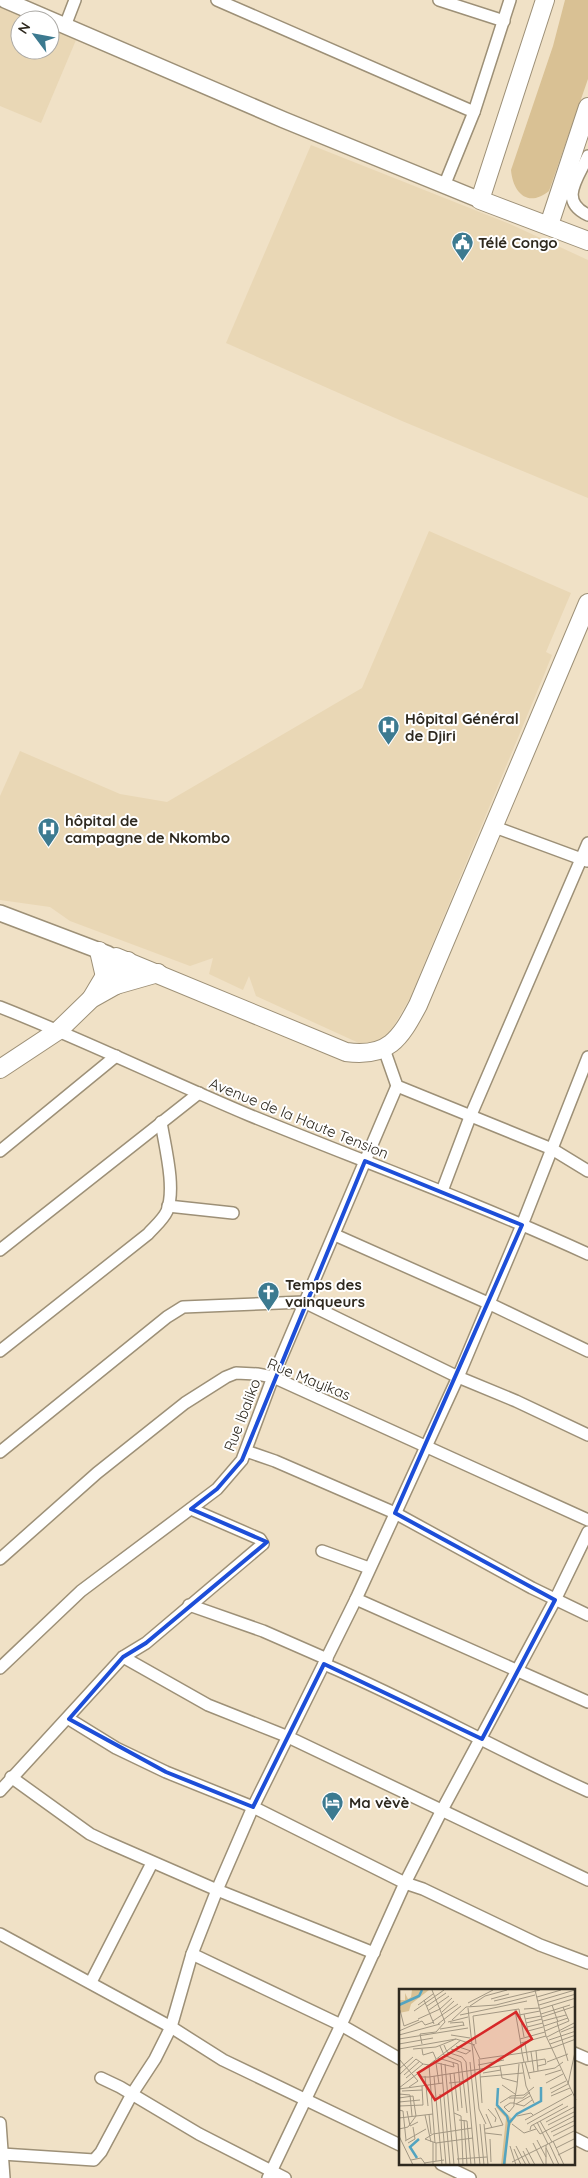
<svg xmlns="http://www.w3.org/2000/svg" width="588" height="2178" font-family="Quicksand,sans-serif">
<rect width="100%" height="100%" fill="#f0e1c6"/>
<g fill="#e9d7b5">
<polygon points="0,5 32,20 20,20 20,50 50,50 50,28 76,40 41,123 0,106"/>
<polygon points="311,145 510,224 588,260 588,498 402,421 226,343"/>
<polygon points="429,531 571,593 546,652 552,655 544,675 410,998 392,1029 380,1042 361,1044 256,996 249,976 243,990 209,974 213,958 190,966 70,921 50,907 0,900 0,796 20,751 120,794 167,802 362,688"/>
</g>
<path fill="#d9c194" d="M565,0H588V79L549,191C528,208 513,193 511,170L553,46Z"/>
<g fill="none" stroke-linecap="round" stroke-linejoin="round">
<defs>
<g id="street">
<polyline points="217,0 474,112"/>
<polyline points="439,0 504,21"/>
<polyline points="65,26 75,0"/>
<path d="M588,156C578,178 558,201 588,215"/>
<polyline points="444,186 474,112 510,0"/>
<polyline points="492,826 587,861"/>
<path d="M0,1007C84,1040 166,1080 249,1115C362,1161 477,1203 588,1254"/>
<polyline points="384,1049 397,1086 552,1149 588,1171"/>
<polyline points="0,1151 116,1056"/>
<polyline points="442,1191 470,1117 588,843"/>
<polyline points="168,1206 233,1213"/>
<polyline points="335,1235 488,1303 588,1351"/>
<polyline points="0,1250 199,1093"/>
<path d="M0,1351L148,1234C154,1227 163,1220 167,1211C176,1188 165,1147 161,1122"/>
<polyline points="246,1451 275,1461 395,1513 532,1588 588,1615"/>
<polyline points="0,1452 167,1317 183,1307 304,1302 458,1377 516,1401 588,1435"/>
<polyline points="322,1551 369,1568"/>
<polyline points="0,1559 97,1473 185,1403 226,1377 236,1373 257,1374 273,1377 588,1520"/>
<polyline points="356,1599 588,1702"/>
<polyline points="189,1605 263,1631 327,1659"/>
<polyline points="123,1657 208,1705 286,1736 588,1880"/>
<path d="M324,1664C414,1702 499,1751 588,1791"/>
<polyline points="0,1668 81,1591 217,1489 242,1460 273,1377 397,1086"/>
<polyline points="69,1719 116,1748 166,1772 253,1807 405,1883 423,1889 540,1945 588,1963"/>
<polyline points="11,1777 90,1834 107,1842 217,1890 374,1953"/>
<polyline points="0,1791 123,1657 146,1643 263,1544 260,1539 191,1509"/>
<polyline points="0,1934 171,2027 223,2060 400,2145"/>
<polyline points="192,1954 341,2025 400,2059"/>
<polyline points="91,1982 152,1863"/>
<polyline points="574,2053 588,2059"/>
<polyline points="101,2078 120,2087 199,2134 285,2178"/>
<polyline points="0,2123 4,2178"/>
<polyline points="574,2138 588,2145"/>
<polyline points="2,2154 94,2160 101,2152 132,2094 155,2059 171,2027 192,1954 217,1890 253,1807 356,1599 458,1377 522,1225 588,1057"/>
<polyline points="441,2164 470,2178"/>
<polyline points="268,2178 341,2025 405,1883 442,1810 555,1600 588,1532"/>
</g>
<g id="secondary">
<polyline points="5,0 284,120 480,200"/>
<polyline points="0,913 108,954"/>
</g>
<g id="primary">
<polyline points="545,0 480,200 588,241"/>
<polyline points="549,225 588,107"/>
<polyline points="99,951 105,977"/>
<polyline points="116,985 158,973"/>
<path d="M91,999L116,957L346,1052C388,1058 400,1039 418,1005L588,603"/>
<polyline points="0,1069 59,1030 91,999 116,985 128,961"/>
</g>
</defs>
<use href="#street" stroke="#9d9077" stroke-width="14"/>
<use href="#secondary" stroke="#9d9077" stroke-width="18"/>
<use href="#primary" stroke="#9d9077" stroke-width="20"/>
<use href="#street" stroke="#fff" stroke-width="11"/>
<use href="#secondary" stroke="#fff" stroke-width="15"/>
<use href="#primary" stroke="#fff" stroke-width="18"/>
</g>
<path fill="none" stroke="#1d4ed8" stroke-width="4" stroke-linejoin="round" d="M365,1161L522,1225L395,1513L555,1600L482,1739L324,1664L253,1807L166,1772L69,1719L123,1657L146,1643L267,1542L191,1509L217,1489L242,1460Z"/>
<defs>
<symbol id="civic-pin" viewBox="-11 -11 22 30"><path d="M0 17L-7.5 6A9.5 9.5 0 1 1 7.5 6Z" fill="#3c7a90" stroke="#fff"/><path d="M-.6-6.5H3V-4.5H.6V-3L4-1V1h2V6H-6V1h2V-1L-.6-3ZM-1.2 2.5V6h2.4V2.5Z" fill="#fff"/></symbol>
<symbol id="hospital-pin" viewBox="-11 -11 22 30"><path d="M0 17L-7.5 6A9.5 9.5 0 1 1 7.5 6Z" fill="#3c7a90" stroke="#fff"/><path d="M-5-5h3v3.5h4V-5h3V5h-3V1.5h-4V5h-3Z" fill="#fff"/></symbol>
<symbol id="church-pin" viewBox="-11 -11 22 30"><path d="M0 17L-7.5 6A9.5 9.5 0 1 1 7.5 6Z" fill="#3c7a90" stroke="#fff"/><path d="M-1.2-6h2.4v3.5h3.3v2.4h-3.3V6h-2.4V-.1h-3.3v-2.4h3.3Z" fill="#fff"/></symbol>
<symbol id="hotel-pin" viewBox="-11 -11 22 30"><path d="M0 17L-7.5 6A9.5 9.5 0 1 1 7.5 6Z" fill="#3c7a90" stroke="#fff"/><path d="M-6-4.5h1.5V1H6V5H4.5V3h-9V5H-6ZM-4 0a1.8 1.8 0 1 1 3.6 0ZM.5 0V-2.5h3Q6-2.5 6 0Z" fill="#fff"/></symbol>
</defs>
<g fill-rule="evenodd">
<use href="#civic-pin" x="450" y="230" width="25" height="34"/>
<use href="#hospital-pin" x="376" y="714" width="25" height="34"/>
<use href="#hospital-pin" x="36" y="816" width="25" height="34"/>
<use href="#church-pin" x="256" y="1280" width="25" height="34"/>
<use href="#hotel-pin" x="320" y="1790" width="25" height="34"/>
</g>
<g text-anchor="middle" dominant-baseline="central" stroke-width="4" stroke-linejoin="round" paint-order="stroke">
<g font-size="15" font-weight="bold" fill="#2e291f" stroke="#fff" text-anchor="start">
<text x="478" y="242">Télé Congo</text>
<text x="405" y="718">Hôpital Général<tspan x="405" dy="17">de Djiri</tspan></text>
<text x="65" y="820">hôpital de<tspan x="65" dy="17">campagne de Nkombo</tspan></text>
<text x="285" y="1284">Temps des<tspan x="285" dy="17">vainqueurs</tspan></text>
<text x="349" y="1802">Ma vèvè</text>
</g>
<g font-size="15" fill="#2e291f" stroke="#fff">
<text transform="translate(299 1118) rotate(22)">Avenue de la Haute Tension</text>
<text transform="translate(309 1379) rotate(22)">Rue Mayikas</text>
<text transform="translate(242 1415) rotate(-69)">Rue Ibaliko</text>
</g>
</g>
<g transform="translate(399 1989)">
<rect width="176" height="176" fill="#f0e1c6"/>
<path d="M13,1H30L12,15L10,22L0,24V11H6V4L9,10L12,8ZM99,116L114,131L108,143L107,176H102L107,129L97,118Z" fill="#d9c194"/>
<path fill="none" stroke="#53a4c0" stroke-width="2.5" d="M0,16L20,7L23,1M99,99L98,116L108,127L110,134M18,169L11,158L20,150M105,176L110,134L118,125L142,112V98"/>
<path fill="none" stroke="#a29783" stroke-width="1" d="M136,1L147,47L177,111M138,8L162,1M92,10L110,5M25,11L35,35M95,12L141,1M139,12L176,1M69,14L94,1M19,16L34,5M140,16L177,5M153,16L159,33M28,17L47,4M71,17L86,7L108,1M69,19L80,120L87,135M125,20L140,19M141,20L177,9M1,21L5,37M30,21L50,7M116,21L121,50M15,22L45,1M43,23L55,12M125,25L130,46M142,25L171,16M61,26L128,12M120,26L141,22M143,28L177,17M19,30L41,20L53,9M126,30L142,27M53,31L67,18L97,16L136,6M34,32L59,15M144,32L167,26M49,33L69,28M158,33L169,72M51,34L64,33L65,37M127,34L143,30M39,35L62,17M5,37L20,31M145,37L169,29M128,38L144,34M41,40L65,36M0,42L23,32L26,36L35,33M129,42L144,38M146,42L170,32L164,18M162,43L177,37M0,46L41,35M52,46L71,49M148,48L177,33M0,50L69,39M150,51L177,42M122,54L147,47M126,54L129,72M0,55L34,49M23,55L21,45L37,43L46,33L33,1M74,55L81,70L123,64L121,50L146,43M77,55L74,27L120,20L125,48M151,55L177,46M45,56L48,63L63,68L67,73L76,176M41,57L45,66L62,73L68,124M57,57L72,62M0,60L57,50L76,56M14,60L37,58L57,50M23,60L24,66L34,63L37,70M52,60L67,65L71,62M137,62L139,82M132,63L135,83M39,69L59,75M0,70L19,92L10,98M80,70L83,114M34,73L55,78L54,74M71,73L81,176M125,73L123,64L153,59L177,50M126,73L131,90M148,73L169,65M37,74L40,95M42,74L51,176M123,74L127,97L135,114M46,75L55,176M59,75L63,119M120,75L118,97L115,114V117L110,123L105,118L111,114H115L117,115L125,117L133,111M79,76L105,71M101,77L103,89L118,93M0,80L14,68M20,84L23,88H30L146,70L147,75L139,77M51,84L60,176M55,84L59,122M84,84L102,81M129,84L156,79L164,73M0,86L17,70L24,75M5,86L21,72M146,86L162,81M26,87L29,117M35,87L43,176M81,88L124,84M7,89L24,75L30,76L36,154M50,94L69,92M147,94L164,85M103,96L116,105M0,99L62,51M0,100L44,94M151,100L167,92M3,102L23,101M152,104L169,95L176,63M0,105L11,106L13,127M41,105L47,176M152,107L171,99M0,109L14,107L17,127L9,138L0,140M110,109H124L131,103M0,113L21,111M101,114L112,107L125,106L135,98M117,115L131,107M0,117L24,116L23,97M89,120L97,129L96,133M0,121L4,122L7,151M8,122L11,137L19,133M55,124L62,127L64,176M30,125L32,145M87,125L93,139M26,126L32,153M118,127L132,124L134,126M0,129L34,125M60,131L68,132L72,176M65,131L68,176M126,131L173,105M141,132L153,153M138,133L149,155M147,133L177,117M81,135L85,176M85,135L89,176M113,135L125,144L137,140M128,135L164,115M134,135L141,145L177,126M149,136L177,122M73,139L34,145L26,150L37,154L74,149M86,140L104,136L96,119M131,141L132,137L169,117M152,143L177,131M86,144L103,146M0,147L14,176M154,147L176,136M91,150L92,173M138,151L147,168M6,152L27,140M154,152L165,176M34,153V176M9,154L16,150L14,138M134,154L145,176M150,154L160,176M111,157L117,176M117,157L127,176M127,159L136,176M147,159L155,176M157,159L177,149M115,160L122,176M124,162L131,176M159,166L177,157M58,170L88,168M12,171L22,169L27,176M37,172V154M113,173L177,141M25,174L45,171M147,176V156"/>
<path fill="#d62828" fill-opacity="0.15" stroke="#d62828" stroke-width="2.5" d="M117,23L133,50L36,111L19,84Z"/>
<rect width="176" height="176" fill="none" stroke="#2e291f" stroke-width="2.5"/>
</g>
<g transform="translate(35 35) rotate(302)"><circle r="24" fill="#ffffff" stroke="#aba9a5"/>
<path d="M0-4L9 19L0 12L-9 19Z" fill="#3c7a90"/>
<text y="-8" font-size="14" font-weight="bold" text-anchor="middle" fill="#2e291f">N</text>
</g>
</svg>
